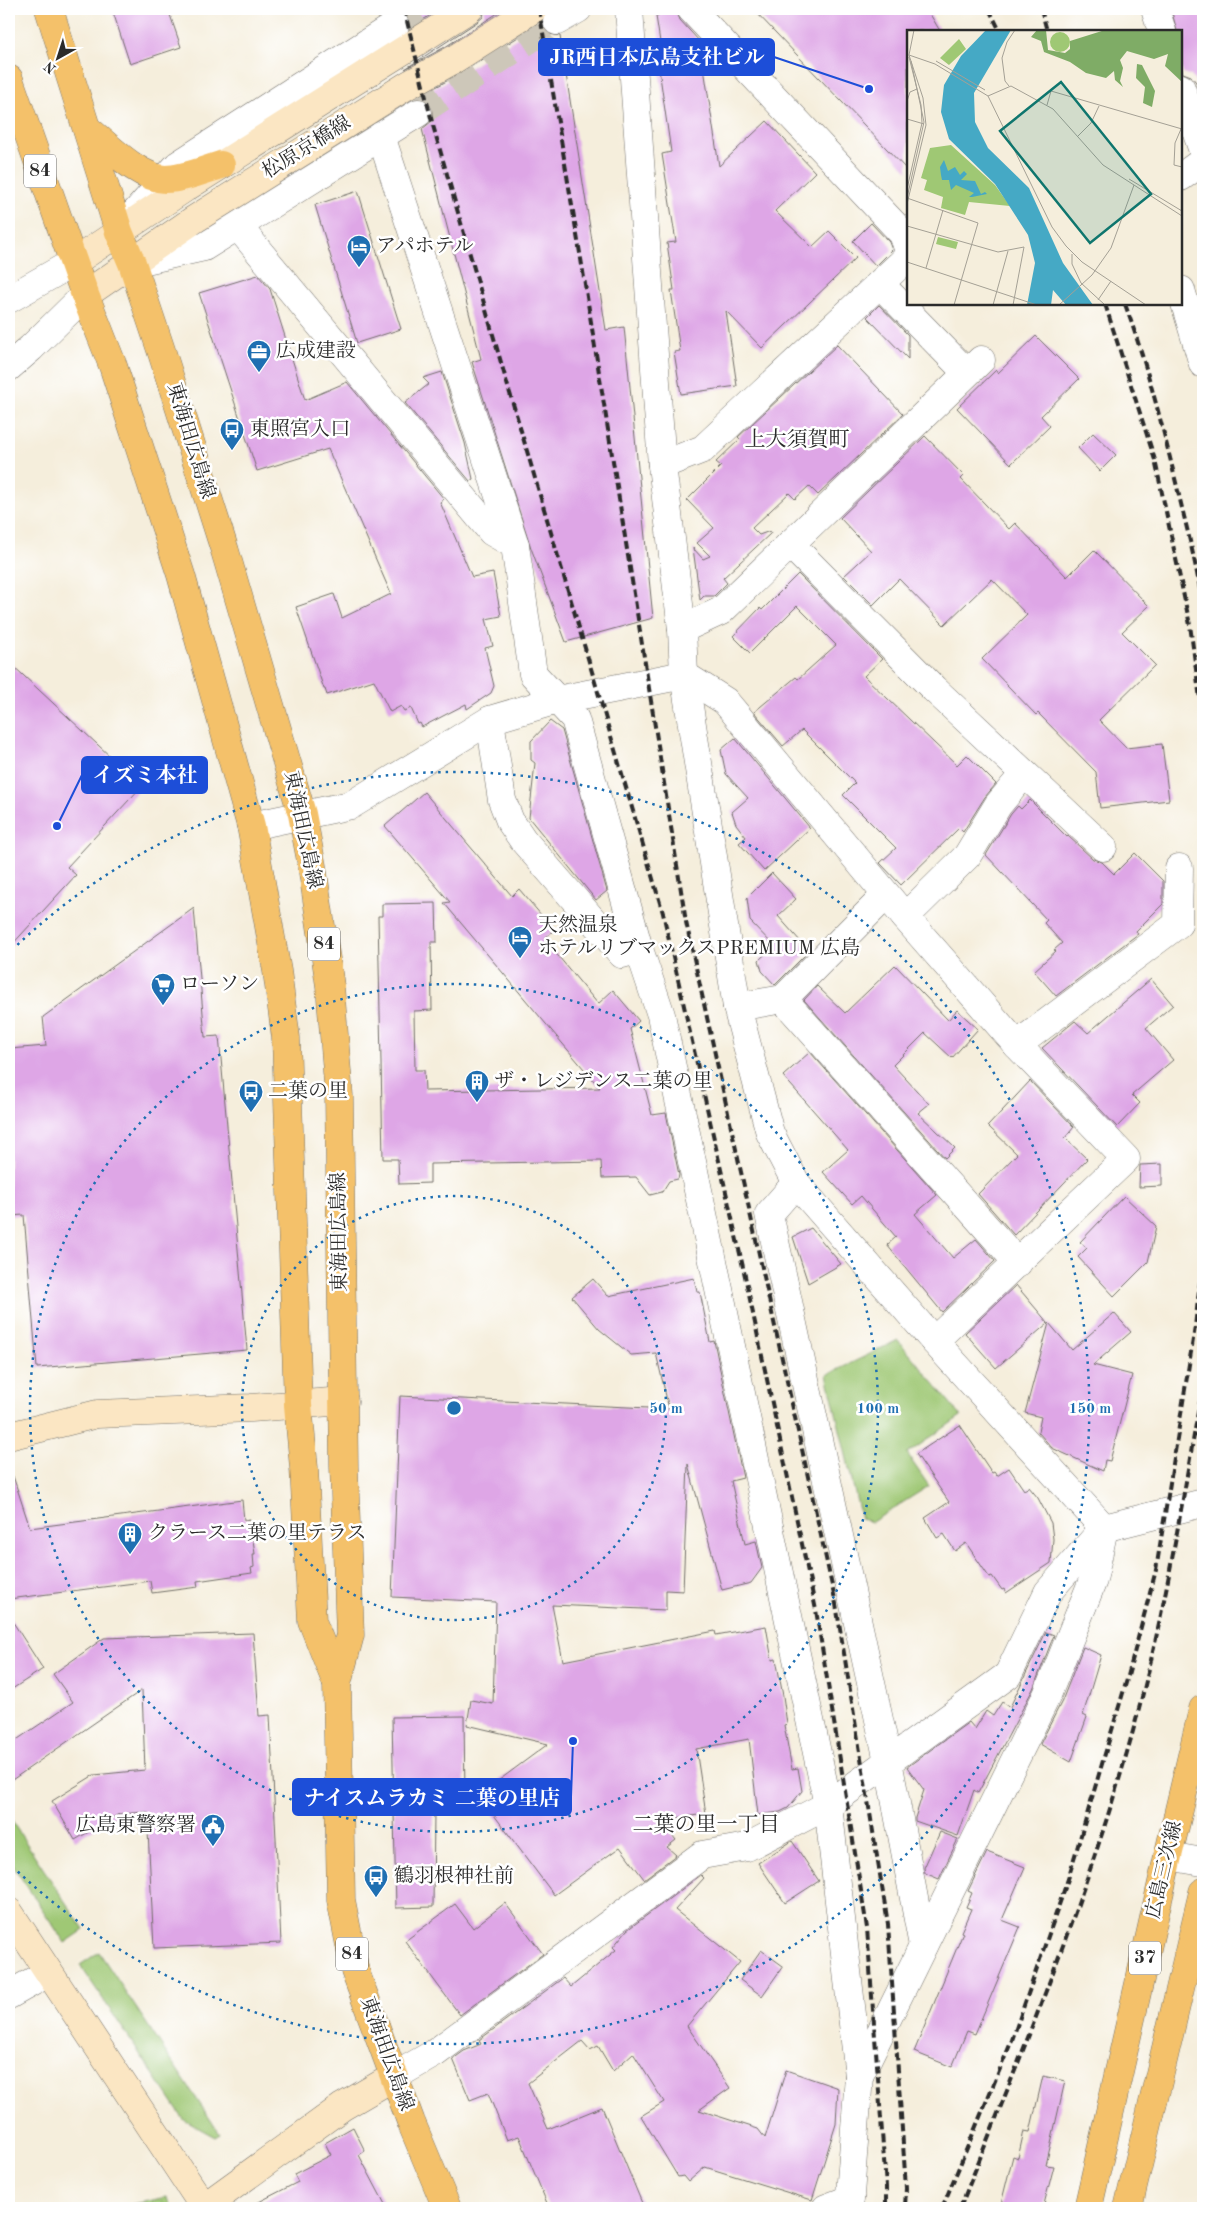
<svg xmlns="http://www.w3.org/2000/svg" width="1212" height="2217" font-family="'Old Standard TT','Noto Serif JP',serif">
<defs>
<pattern id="garden-dots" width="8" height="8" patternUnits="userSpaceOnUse" patternTransform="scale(1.25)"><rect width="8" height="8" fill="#9fc874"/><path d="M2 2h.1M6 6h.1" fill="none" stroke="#82a35f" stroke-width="1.8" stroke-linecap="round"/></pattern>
</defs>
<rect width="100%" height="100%" fill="#fff"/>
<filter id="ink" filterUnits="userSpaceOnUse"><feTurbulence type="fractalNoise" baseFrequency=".02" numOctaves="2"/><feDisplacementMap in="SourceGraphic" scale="10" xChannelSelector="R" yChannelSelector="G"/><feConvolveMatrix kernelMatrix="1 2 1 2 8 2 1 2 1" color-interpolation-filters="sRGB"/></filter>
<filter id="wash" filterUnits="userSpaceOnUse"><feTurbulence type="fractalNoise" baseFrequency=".0096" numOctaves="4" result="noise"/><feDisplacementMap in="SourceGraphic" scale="20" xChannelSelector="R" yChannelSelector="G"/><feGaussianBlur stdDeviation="1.12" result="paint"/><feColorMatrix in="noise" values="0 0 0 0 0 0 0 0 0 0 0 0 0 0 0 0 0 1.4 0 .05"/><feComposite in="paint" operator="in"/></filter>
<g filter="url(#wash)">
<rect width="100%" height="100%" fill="#f5eedc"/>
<g fill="#9fc874" stroke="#657a50">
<polygon points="898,1340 961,1416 907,1454 929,1486 872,1522 861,1519 827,1375"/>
<polygon points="9,1817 84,1930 65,1943 9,1860"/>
<polygon points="99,1952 220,2134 215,2137 184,2120 80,1965"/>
</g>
<polygon fill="url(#garden-dots)" stroke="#657a50" points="167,2197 173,2208 115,2208"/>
<g id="blocks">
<g fill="#dea6e6">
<polygon points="112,9 168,9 181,47 130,64"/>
<polygon points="390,9 440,9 410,28 408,16 402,11 391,10"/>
<polygon points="485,9 504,9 445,47 405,69 477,22 483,17"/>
<polygon points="672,9 676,10 680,20 700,42 719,166 767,121 815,172 775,211 812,247 829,231 856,258 762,348 726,311 737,386 681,394 674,352 680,351 671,290 674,290 667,243 676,242 662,154 671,152 659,69 664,68 656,16"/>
<polygon points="753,9 927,9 940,31 908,31 908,171"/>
<polygon points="1171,9 1203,9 1203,104 1196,82 1191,76 1183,73 1181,67 1181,31 1177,31"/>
<polygon points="542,22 544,29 549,34 560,36 606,330 624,327 653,618 566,642 531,548 472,362 481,359 422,129 432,121 434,112 431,104 426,99 418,97 461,73"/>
<polygon points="358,191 401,329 357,343 315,205"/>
<polygon points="871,223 889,242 892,250 876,266 853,241"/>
<polygon points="258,275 270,289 305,400 347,382 444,499 440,502 472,577 493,573 501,616 486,619 493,646 485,648 494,686 491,693 467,709 466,704 422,727 420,723 418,724 411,708 404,711 401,706 390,712 374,680 327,695 325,689 324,689 296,607 334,594 342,618 391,594 328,449 257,471 199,293"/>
<polygon points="879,305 908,335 908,359 867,317"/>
<polygon points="1036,336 1079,379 1041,416 1050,426 1011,464 957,408 996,370 998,373"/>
<polygon points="837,345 903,414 818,495 809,486 795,499 789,493 752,528 759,535 770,531 771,533 723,578 727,583 714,596 704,596 700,600 693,548 703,559 710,556 697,543 714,528 687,500 721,466 716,462 740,439 738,437"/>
<polygon points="442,372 465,443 473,479 470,481 405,403 429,384 423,378"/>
<polygon points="1093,433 1116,455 1100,471 1078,448"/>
<polygon points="925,436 964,476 961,479 1009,529 1015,523 1067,577 1094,550 1149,606 1122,632 1155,665 1099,720 1126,748 1162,744 1169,800 1100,808 1096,772 1038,713 1036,715 982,659 1027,615 992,579 944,625 899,579 873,605 844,576 871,551 840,518"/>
<polygon points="798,574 882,659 864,676 957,765 967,755 996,784 985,797 963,832 959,828 901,885 880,863 896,848 843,795 855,783 802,730 783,746 754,712 796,677 798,679 836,645 797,606 750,653 733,636 760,608 762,610"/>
<polygon points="9,662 142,786 67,867 76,875 9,948"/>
<polygon points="550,721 562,730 607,891 596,900 529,818 535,763 531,760 531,741"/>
<polygon points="735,738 810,828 764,871 739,843 746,837 736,824 732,812 748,798 726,774 721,750"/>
<polygon points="424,792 512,896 519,889 554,930 544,939 598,1004 613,990 639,1021 630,1029 652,1115 666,1113 679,1175 678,1179 669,1181 662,1192 650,1195 636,1177 602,1178 601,1161 430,1164 430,1183 399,1184 398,1159 383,1159 378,916 382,916 382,904 436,903 437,942 431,942 432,1010 414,1011 415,1070 424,1070 425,1091 600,1088 444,903 450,902 385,826"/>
<polygon points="1030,800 1067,837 1068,836 1093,859 1102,862 1114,874 1135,853 1163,881 1163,904 1136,931 1138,934 1056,996 1034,971 1056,951 1054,950 1062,943 1044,923 1047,920 986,855 1011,814 1018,806 1021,809"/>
<polygon points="772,873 796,899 778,916 809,951 775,985 762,971 759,960 774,946 750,921 747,898"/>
<polygon points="194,908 205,1037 219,1036 247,1350 37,1368 24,1215 9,1216 9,1049 46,1046 43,1017"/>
<polygon points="895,965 948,1020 957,1010 978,1029 952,1058 925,1033 893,1065 929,1104 918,1113 955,1148 945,1158 804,1000 817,986 845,1013"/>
<polygon points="1151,979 1173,1005 1146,1028 1173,1060 1132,1095 1140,1103 1117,1127 1042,1048 1075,1021 1088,1033"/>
<polygon points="810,1052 937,1195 915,1214 953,1258 976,1239 995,1261 942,1312 887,1245 896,1237 861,1196 852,1204 823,1172 848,1150 783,1076"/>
<polygon points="1030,1081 1074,1127 1065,1138 1087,1159 1014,1235 978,1194 1017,1154 988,1126"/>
<polygon points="1162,1164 1162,1186 1139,1187 1140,1165"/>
<polygon points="1124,1196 1156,1226 1148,1262 1114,1296 1078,1257 1087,1248 1080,1242"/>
<polygon points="811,1228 841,1264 808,1283 793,1237"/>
<polygon points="694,1278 697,1292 700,1292 710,1342 714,1341 743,1478 731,1481 745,1544 756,1541 762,1568 751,1583 722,1590 688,1464 683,1591 666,1590 666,1610 552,1605 563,1661 715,1631 716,1635 766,1626 772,1660 776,1659 783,1696 787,1724 784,1725 792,1769 798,1768 802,1791 788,1808 780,1812 758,1815 749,1739 696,1749 706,1814 660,1820 676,1840 667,1847 676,1855 644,1879 620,1847 554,1895 479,1795 548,1744 467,1725 471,1700 493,1704 496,1602 392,1597 400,1396 669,1409 656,1353 631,1355 599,1329 572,1297 593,1279 608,1296"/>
<polygon points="1016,1285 1048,1323 996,1368 965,1333"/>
<polygon points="1114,1313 1131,1332 1093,1365 1132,1375 1110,1461 1105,1460 1103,1471 1052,1448 1038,1432 1041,1417 1025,1413 1049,1323 1072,1350"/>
<polygon points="960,1425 992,1473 994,1472 997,1476 1009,1468 1024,1490 1029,1487 1038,1498 1051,1523 1053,1539 1051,1563 1006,1593 1004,1589 1002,1590 992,1576 989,1577 966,1543 955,1551 944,1534 937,1538 925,1518 949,1502 916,1454"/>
<polygon points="13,1476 30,1528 242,1500 244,1520 250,1519 255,1554 253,1554 254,1567 251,1568 252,1573 197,1581 198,1587 152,1593 150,1581 9,1599 9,1477"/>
<polygon points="9,1616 43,1669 9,1691"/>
<polygon points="1046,1632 1054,1635 1033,1689 978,1793 974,1790 958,1836 915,1821 915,1818 924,1790 907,1767 969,1722 975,1729 986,1711 993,1716 1002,1702 1010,1707"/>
<polygon points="253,1633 259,1716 270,1715 281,1943 154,1948 147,1812 119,1814 75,1840 52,1801 94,1775 145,1770 142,1690 9,1782 9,1745 73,1702 53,1674 104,1638"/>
<polygon points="1083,1647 1101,1655 1083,1715 1087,1717 1071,1762 1040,1744 1062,1701"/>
<polygon points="464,1716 465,1795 434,1812 433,1907 396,1908 392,1717"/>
<polygon points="940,1832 958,1839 939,1879 925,1873 924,1868"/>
<polygon points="792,1841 819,1881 785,1903 758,1863"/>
<polygon points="987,1852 1025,1867 1002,1920 1020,1927 975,2034 967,2031 952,2067 914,2052 963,1933 961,1932 971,1909 966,1907 972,1893 968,1891"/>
<polygon points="701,1875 704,1878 675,1910 740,1962 687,2026 730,2088 699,2110 758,2129 765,2138 786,2070 838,2088 836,2124 812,2200 705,2167 688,2182 683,2176 678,2177 641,2116 664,2102 633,2053 613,2071 598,2046 590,2050 582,2041 528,2083 548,2129 602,2107 644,2208 549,2208 519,2136 507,2140 488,2093 470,2100 453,2059 464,2051 481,2044 479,2040 563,1978 571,1987 616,1950 613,1947 627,1930"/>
<polygon points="505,1903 543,1954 460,2015 405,1941 455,1904 473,1928"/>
<polygon points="761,1950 783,1966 762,1996 740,1980"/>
<polygon points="1043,2076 1065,2081 1046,2165 1054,2166 1043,2208 1000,2208 1013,2156 1018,2158 1024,2131 1030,2132"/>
<polygon points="353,2127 365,2151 359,2155 387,2208 247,2208 298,2182 294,2174 331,2155 325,2143"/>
</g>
</g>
</g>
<g filter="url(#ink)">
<use href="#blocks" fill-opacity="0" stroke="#726f69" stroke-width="1"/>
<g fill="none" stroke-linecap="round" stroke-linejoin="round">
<g stroke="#cdc7b9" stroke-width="28" stroke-dasharray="28 14" stroke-linecap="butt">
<polyline points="395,25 422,9"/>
<polyline points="418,113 557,21"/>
</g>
<defs>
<g id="street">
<polyline points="629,9 662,465 682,629 684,675 737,1007 770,1133 796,1183 934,1341 1104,1528 1093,1580 1047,1695 859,2076"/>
<polyline points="691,9 903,234 908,248"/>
<polyline points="1155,9 1162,31"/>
<polyline points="557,21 578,9"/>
<polyline points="1181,88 1203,151"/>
<polyline points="381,136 515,545 533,674 575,719 639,949 661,1015 828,1805 859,2076 849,2208"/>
<polyline points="1181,177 1203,161"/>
<polyline points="128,221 178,165 395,25"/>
<polyline points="241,225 246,236 492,532 515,545"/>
<polyline points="132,263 204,247 418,113"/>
<polyline points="880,284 966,372"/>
<polyline points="1181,290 1203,364"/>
<polyline points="9,299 74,262"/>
<polyline points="9,367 31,348 85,295"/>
<polyline points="662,465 703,449 908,257"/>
<polyline points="790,544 934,689 1103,847"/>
<polyline points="682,629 721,611 981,360"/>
<polyline points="490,720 502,800 510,821 523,840 622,954 639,949"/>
<polyline points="251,826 351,805 490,720 557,700 684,675 725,701 905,917 1017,1045 1126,1159 934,1341"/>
<polyline points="905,917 967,856 998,805 1024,774"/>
<polyline points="783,999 1018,1263"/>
<polyline points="737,1007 783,999 886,895"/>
<polyline points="1017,1045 1178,924 1179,868"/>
<polyline points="796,1183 769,1214 888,1761 923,1946"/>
<polyline points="1168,1856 1203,1862"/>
<polyline points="9,1995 48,1973"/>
<polyline points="395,2076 435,2053 702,1855 747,1847 828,1805 1008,1675 1048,1592 1104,1528 1203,1503"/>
<polyline points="826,2208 850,2199"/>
</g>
<g id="secondary">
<polyline points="74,262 185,188 469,9"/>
<polyline points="85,295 195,219 408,85 453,60 533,9"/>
<polyline points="9,1436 97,1414 251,1408 344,1401"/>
<polyline points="9,1912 204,2207 342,2107 395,2076"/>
</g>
<g id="primary">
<polyline points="49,9 119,232 132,263 161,350 225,551 302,814 312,866 330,986 339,1096 344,1467 350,1635 337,1684 341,1900 355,1971 411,2122 447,2208"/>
<polyline points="9,79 85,295 113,366 181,575 251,826 277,971 286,1038 298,1405 304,1468 312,1621 337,1684"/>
<path d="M87,129C108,145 138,178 165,179C183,179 204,170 221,165"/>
<polyline points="1088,2208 1168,1856 1203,1709"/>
<polyline points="1128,2208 1203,1892"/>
</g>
</defs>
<use href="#street" stroke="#726f69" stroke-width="29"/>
<use href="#secondary" stroke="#726f69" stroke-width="29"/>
<use href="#primary" stroke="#726f69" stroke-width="29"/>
<use href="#street" stroke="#fff" stroke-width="28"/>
<use href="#secondary" stroke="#fbe6c3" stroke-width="28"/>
<use href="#primary" stroke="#f4c16a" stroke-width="28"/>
<g stroke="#2b2b2b" stroke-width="4" stroke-dasharray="8 4" stroke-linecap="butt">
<polyline points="404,9 432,122 504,373 663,913 745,1276 816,1610 867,1928 886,2187 886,2208"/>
<polyline points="539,9 581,259 686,922 836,1604 888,1924 906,2188 905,2208"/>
<polyline points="989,9 1000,31"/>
<polyline points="1041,9 1047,31"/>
<polyline points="1105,304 1155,460 1190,625 1203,721"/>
<path d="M1125,304C1147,365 1163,428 1178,491C1187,530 1198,569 1203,610"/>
<polyline points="942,2208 1012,2040 1068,1879 1128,1676 1156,1570 1195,1327 1203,1254"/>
<path d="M960,2208C1024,2048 1091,1887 1136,1720C1166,1609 1183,1496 1203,1384"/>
</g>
</g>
</g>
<g fill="none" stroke="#1f6fb2" stroke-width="2.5" stroke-dasharray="2.5 5">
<circle cx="454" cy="1408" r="212"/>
<circle cx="454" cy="1408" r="424"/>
<path d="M12 950A636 636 0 1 1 12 1866"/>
</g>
<defs>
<symbol id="hotel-pin" viewBox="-11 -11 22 30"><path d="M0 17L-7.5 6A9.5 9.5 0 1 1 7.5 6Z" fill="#1f6fb2" stroke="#fff"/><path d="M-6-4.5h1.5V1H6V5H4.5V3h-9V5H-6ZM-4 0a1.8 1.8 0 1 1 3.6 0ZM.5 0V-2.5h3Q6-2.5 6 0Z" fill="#fff"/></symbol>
<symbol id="office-pin" viewBox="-11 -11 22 30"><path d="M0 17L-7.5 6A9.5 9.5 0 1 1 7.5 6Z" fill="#1f6fb2" stroke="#fff"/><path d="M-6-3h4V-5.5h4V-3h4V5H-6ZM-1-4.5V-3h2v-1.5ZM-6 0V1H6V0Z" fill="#fff"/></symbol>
<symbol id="bus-pin" viewBox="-11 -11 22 30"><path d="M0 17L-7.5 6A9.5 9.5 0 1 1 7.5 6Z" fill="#1f6fb2" stroke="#fff"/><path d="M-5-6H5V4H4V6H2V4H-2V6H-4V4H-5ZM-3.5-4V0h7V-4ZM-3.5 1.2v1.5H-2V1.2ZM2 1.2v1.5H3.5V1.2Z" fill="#fff"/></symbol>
<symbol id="supermarket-pin" viewBox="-11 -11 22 30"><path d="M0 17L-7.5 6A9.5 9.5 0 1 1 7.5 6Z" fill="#1f6fb2" stroke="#fff"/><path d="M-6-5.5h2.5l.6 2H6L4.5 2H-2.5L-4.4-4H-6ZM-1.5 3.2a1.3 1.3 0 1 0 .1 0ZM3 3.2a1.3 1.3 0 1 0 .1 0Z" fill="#fff"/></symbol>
<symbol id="building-pin" viewBox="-11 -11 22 30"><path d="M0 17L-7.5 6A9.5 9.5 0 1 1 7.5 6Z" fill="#1f6fb2" stroke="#fff"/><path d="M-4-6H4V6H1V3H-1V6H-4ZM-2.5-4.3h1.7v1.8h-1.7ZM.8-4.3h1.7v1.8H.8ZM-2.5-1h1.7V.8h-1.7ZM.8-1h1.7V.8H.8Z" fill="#fff"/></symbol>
<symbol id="civic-pin" viewBox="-11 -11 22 30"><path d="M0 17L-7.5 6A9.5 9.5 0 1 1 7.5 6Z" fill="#1f6fb2" stroke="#fff"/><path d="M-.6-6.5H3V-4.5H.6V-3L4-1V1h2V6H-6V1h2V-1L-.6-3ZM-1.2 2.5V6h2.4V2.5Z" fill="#fff"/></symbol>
</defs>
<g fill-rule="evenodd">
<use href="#hotel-pin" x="345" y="233" width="28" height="38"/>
<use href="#office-pin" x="245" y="338" width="28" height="38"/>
<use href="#bus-pin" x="218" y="416" width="28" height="38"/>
<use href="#hotel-pin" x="506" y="924" width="28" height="38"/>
<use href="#supermarket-pin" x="149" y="971" width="28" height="38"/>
<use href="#building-pin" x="463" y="1068" width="28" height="38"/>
<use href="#bus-pin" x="237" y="1078" width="28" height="38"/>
<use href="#building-pin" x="116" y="1520" width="28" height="38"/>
<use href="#civic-pin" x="199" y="1812" width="28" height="38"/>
<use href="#bus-pin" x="362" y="1863" width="28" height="38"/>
</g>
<g text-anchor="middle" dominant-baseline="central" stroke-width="5" stroke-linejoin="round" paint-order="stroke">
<g fill="#fff" stroke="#6b6b6b" stroke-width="1">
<rect x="24" y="154.5" width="32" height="33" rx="4"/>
<rect x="308" y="927.5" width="32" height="33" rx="4"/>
<rect x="336" y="1937.5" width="32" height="33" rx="4"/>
<rect x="1129" y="1941.5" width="32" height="33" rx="4"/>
</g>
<g font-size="19" font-weight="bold" fill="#2b2b2b">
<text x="40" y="171">84</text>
<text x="324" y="944">84</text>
<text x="352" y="1954">84</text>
<text x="1145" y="1958">37</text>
</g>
<g font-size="20" fill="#2b2b2b" stroke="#fff">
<text transform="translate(307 148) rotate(-32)">松原京橋線</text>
<text transform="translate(190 441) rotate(73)">東海田広島線</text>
<text transform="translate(302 830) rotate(78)">東海田広島線</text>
<text transform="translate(340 1232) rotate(-91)">東海田広島線</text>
<text transform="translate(1165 1870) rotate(-77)">広島三次線</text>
<text transform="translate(386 2054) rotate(70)">東海田広島線</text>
</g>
<g font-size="20" fill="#2b2b2b" stroke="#fff" text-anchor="start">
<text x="376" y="247">アパホテル</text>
<text x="276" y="352">広成建設</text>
<text x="250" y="430">東照宮入口</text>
<text x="538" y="926">天然温泉<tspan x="538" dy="23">ホテルリブマックスPREMIUM 広島</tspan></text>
<text x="180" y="985">ローソン</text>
<text x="494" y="1082">ザ・レジデンス二葉の里</text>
<text x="268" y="1092">二葉の里</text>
<text x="148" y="1534">クラース二葉の里テラス</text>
<text x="196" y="1826" text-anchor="end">広島東警察署</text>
<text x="394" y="1877">鶴羽根神社前</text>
</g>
<g font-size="21" fill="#2b2b2b" stroke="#fff">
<text x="797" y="440">上大須賀町</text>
<text x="706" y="1825">二葉の里一丁目</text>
</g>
</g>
<g transform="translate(907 30)">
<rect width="275" height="275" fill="#f5eedc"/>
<path d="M143 12a10 10 0 1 1 20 0a10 10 0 1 1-20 0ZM52,9L59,19L42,35L33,28ZM31,207L51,212L49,219L29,214Z" fill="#9fc874"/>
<path d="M130,0H139L141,20L158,23L163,19V11L198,0H275V52L258,36L261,24L247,29L220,21L213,30L216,38L213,51L216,57L208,50L207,41L199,48L179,43L163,32L137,22L134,11L124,7ZM230,34L235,35L248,61L245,77L236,73L238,57L229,48Z" fill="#7fac66"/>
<path d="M44,115L88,155L103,176L62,172L58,185L34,178L36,167L17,160L20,150L14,148L23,118Z" fill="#9fc874"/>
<path d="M79,0H104L67,63L68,92L81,118L122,158L156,233L186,275H159L146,260L144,275H120L128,233L121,205L88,154L42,109L34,82L37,55L54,26ZM37,130L41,141L48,137L53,145L57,141L60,144L54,150L68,151L74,164L78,162L80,164L65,167H62L67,163L49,155L44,160L42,150H35L34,145L33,137Z" fill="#45a9c5"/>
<path fill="none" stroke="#a4a095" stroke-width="1" d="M2,25L28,34L81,66L145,197L159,216L175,232L239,275M2,25L7,0M29,31L78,60M102,56L98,51L95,28L100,12L108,0M81,66L104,56L146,79L196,135L275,186M0,71L3,62L10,59M140,75L144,61L275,99M0,89L17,94M274,99L268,113L267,135L275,137M170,107L184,93L192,76M222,149L275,181M0,159L15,93L14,75L2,27M0,168L71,193L47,275M0,168L17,92L4,31M0,174L19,95L16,68L2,25M0,196L91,222L117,217L106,275M165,224V234L174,253L198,275M0,232L130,275M19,238L36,180M191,270L204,251M86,275L101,221M152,275L185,245L204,218L227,155"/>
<path fill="#0f766e" fill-opacity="0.15" stroke="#0f766e" stroke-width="2.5" d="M154,52L244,164L183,213L93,101Z"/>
<rect width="275" height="275" fill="none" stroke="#2b2b2b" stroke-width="2.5"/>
</g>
<circle cx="454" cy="1408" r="8" fill="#1f6fb2" stroke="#fff" stroke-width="2.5"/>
<g font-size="15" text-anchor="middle" font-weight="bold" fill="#1f6fb2" stroke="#fff" stroke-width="5" stroke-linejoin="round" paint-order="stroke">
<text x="666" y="1413">50 m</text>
<text x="878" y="1413">100 m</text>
<text x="1090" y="1413">150 m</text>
</g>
<path fill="none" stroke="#1d4ed8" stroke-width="2" d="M869 89L774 57M57 826L82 775M573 1741L571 1797"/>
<g fill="#1d4ed8" stroke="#fff" stroke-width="2">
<circle cx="869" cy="89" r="5"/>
<circle cx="57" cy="826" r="5"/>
<circle cx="573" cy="1741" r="5"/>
</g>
<g fill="#1d4ed8" stroke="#1d4ed8" stroke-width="2">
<rect x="539" y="39" width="235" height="36" rx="5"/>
<rect x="82" y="757" width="125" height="36" rx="5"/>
<rect x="293" y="1779" width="278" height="36" rx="5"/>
</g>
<g font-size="21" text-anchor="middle" font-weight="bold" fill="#fff">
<text x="657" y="64">JR西日本広島支社ビル</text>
<text x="145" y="782">イズミ本社</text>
<text x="432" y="1805">ナイスムラカミ 二葉の里店</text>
</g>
<rect width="1212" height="2217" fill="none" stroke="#fff" stroke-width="30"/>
<g transform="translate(58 58) rotate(219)" stroke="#ffffff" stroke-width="4" paint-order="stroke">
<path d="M0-4L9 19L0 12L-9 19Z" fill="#2b2b2b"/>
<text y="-8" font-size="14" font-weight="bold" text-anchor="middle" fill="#2b2b2b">N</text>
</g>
</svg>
